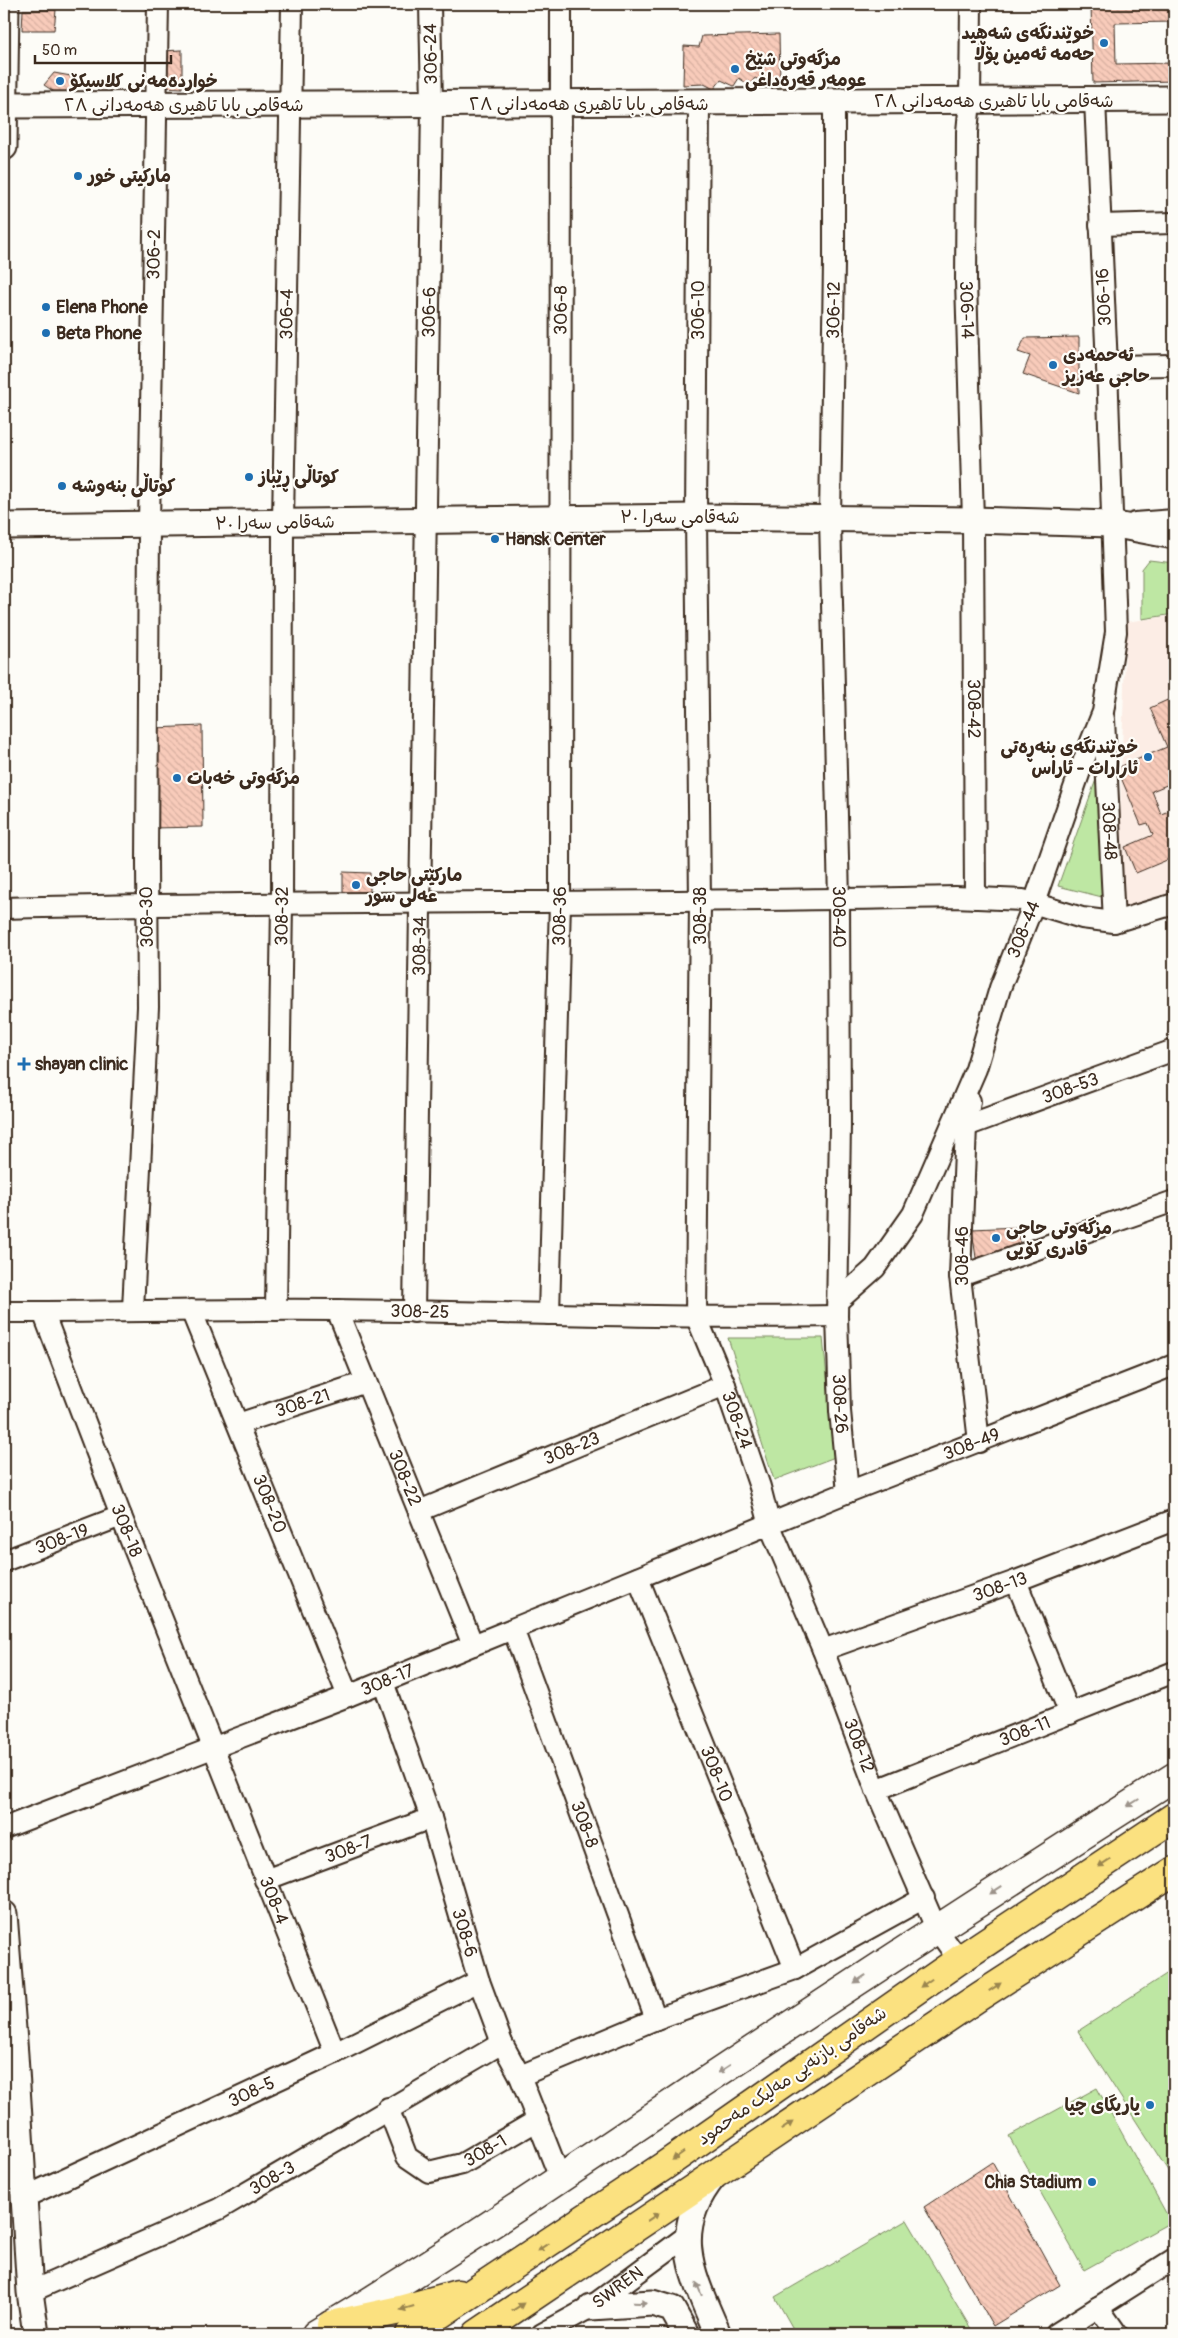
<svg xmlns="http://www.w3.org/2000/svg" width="1178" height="2338" font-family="Pangolin,'Playpen Sans Arabic',sans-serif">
<defs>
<pattern id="building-back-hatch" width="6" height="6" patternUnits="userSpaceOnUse" patternTransform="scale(1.25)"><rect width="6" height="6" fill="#f8cbba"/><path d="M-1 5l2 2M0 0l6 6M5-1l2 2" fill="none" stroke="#d6ae9f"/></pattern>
</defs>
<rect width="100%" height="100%" fill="#fdfcf7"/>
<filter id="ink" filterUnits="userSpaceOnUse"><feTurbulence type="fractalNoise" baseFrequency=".02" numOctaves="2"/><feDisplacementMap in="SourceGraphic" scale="10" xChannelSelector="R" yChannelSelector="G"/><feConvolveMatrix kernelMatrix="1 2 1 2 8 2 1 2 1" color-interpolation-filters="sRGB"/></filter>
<g filter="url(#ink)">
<polygon fill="#fcede5" points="1174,615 1174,891 1117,913 1126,622"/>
<g fill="#bee7a3" stroke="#7c8860">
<polygon points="1149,560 1174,563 1174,614 1142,619 1142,569"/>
<polygon points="1099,771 1110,899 1058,886"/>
<polygon points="728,1338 823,1338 835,1457 774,1480"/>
<polygon points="1174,1969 1174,2180 1078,2031"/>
<polygon points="1097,2088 1171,2222 1084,2270 1009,2136"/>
<polygon points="907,2220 974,2334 796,2334 775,2297"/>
</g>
<g fill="url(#building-back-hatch)" stroke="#3b2a1e">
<polygon points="1091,4 1174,4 1174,22 1115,23 1116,64 1174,63 1174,81 1093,83"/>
<polygon points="23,10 56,10 54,30 22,30"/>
<polygon points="779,34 780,83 770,76 766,83 755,78 749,85 739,78 734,86 721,80 714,89 704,84 683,85 684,46 699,47 702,36"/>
<polygon points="182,50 182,88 160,87 161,51"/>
<polygon points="54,73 71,76 73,95 62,97 44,85"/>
<polygon points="1079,337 1079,393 1023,374 1030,356 1018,352 1025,338"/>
<polygon points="1174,697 1174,782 1152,791 1161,814 1174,809 1174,857 1136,873 1125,847 1153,835 1148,823 1141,825 1117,768 1167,747 1150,708"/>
<polygon points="202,726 203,827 151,828 154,728"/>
<polygon points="343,872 370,873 370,898 343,897"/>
<polygon points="1019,1227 1020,1247 976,1258 972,1229"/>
<polygon points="992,2162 1060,2285 993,2326 924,2207"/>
</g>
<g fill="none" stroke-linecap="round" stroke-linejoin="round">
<defs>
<g id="minor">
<path id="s1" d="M971,4L970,101L967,132L966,281L973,520L975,898"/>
<path id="s2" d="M834,102V264L830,518L839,900L840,1125L837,1316L840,1411L848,1492"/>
<path id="s3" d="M699,104L696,517L700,901L696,1316L725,1385L760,1487L770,1526L823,1650L876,1790L936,1928L959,1960"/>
<polyline points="1100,225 1174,223"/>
<polyline points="1107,366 1174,365"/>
<polyline points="1135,523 1174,520"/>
<path id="s4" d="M1104,719L1114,922"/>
<path d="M4,908C321,900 638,904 955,897L1023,900L1082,918L1114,922L1174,904"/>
<polyline points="970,1101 966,1126 960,1276 979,1442"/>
<path id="s5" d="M966,1126L1174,1050"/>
<polyline points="960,1276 1174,1201"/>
<path id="s6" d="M839,1300L875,1268L913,1214L976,1069L1000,988L1034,903L1086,754L1103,712L1116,632L1107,366L1095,100"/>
<path id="s7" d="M133,1309L148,1007L147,863L149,524L158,4"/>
<path id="s8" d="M191,1310L348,1696"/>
<path id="s9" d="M276,1310L282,904L283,522L292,4"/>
<path id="s10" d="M337,1310L473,1645"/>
<path id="s11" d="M4,1312C114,1312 224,1309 335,1310C502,1312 670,1319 837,1316"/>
<path id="s12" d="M43,1312L121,1516L335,2053"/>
<path id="s13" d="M414,1312L432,105L430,4"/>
<path id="s14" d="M549,1314L560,902L561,4"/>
<path id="s15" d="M238,1424L366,1382"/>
<path id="s16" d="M419,1511L725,1385"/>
<path id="s17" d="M4,1561L121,1516"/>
<path id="s18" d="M638,1578L795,1969"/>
<polyline points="1016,1581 1070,1714"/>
<path id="s19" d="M513,1629L656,2019"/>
<path id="s20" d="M823,1650L1016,1581L1174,1520"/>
<path id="s21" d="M383,1682L431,1818L479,1981L502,2043L520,2076L560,2178"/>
<path id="s22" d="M876,1790L1174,1672"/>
<path id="s23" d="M4,1828L348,1696L848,1492L1174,1365"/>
<path id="s24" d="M265,1880L431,1818"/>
<polyline points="520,2076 656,2019 795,1969 924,1898"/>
<path id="s25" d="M388,2108L407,2157L429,2172L462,2164L538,2120"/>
<polyline points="4,2179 22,2179"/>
<path id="s26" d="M23,2198L335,2053L479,1981"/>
<path id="s27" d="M30,2292L219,2209L502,2043"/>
<polyline points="1098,2307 1117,2334"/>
<path id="s28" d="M542,2334L591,2307L688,2235"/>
<polyline points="1056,2334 1174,2259"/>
</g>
<g id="tertiary">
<path d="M4,105C394,103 784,104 1174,99"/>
<polyline points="4,147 6,4"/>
<polyline points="4,526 696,517 973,520 1111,524 1174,536"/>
<polyline points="4,1914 15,2055 30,2292 36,2334"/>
<path d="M714,2176C668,2232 693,2276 718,2334"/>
<polyline points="591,2307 652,2303 672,2309 686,2334"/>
</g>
<path id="secondary" d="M316,2334C449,2255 576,2168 704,2082C860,1979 1016,1877 1174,1777"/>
<g id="trunk">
<polyline points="331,2325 400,2310 458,2294"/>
<polyline points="410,2334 664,2166 959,1960 1174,1817"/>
<polyline points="477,2334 980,1996 1174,1871"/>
</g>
</defs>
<use href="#minor" stroke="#3b2a1e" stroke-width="24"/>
<use href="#tertiary" stroke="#3b2a1e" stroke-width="29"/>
<use href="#secondary" stroke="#3b2a1e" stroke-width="31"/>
<use href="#trunk" stroke="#3b2a1e" stroke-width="31"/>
<use href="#minor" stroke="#fdfcf7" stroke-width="20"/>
<use href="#tertiary" stroke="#fdfcf7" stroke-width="25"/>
<use href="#secondary" stroke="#fdfcf7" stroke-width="28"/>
<use href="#trunk" stroke="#fbe180" stroke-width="28"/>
</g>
<defs><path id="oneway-solid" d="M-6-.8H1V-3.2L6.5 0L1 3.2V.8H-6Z" transform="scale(1.25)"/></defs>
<g fill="#9c938a">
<use href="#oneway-solid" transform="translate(1133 1803) rotate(148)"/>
<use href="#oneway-solid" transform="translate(996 1890) rotate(147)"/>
<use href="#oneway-solid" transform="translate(860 1979) rotate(146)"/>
<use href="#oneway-solid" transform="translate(724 2069) rotate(146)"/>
<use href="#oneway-solid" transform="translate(699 2289) rotate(-113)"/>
<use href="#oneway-solid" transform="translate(640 2303) rotate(1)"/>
</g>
<g fill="#9b864f">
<use href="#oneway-solid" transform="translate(1104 1863) rotate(146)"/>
<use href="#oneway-solid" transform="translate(926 1983) rotate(145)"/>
<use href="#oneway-solid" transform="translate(995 1987) rotate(-33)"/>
<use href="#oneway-solid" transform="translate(787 2126) rotate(-34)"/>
<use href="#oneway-solid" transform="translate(678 2156) rotate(145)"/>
<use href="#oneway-solid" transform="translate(653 2217) rotate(-34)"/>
<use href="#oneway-solid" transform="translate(543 2247) rotate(146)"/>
<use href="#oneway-solid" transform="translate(518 2307) rotate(-34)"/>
<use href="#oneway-solid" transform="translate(407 2308) rotate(164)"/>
</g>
</g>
<g fill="#1f6fb2" stroke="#fdfcf7" stroke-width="2">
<circle cx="1104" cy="43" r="5"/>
<circle cx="735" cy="69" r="5"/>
<circle cx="60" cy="81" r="5"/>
<circle cx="78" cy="176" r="5"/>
<circle cx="46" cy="307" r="5"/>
<circle cx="46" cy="333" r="5"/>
<circle cx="1053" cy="365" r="5"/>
<circle cx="249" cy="477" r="5"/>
<circle cx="62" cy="486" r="5"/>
<circle cx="495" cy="539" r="5"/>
<circle cx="1148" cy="757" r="5"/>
<circle cx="177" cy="778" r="5"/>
<circle cx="356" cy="885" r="5"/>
<path d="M21.5 1056.5h5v5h5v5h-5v5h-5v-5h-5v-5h5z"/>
<circle cx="996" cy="1238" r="5"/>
<circle cx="1150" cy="2105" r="5"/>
<circle cx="1092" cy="2182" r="5"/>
</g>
<g text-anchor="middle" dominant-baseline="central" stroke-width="4.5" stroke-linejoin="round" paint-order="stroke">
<g font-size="18" font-weight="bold" fill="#3b2a1e" stroke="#fdfcf7" text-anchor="start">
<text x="1094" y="33" text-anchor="end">خوێندنگەی شەهید<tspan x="1094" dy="21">حەمە ئەمین پۆڵا</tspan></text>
<text x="745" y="59">مزگەوتی شێخ<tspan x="745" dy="21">عومەر قەرەداغی</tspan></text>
<text x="70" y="81">خواردەمەنی کلاسیکۆ</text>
<text x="88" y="176">مارکیتی خور</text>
<text x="56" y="307">Elena Phone</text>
<text x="56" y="333">Beta Phone</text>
<text x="1063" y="355">ئەحمەدی<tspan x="1063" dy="21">حاجی عەزیز</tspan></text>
<text x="259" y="477">کوتاڵی ڕێباز</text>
<text x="72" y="486">کوتاڵی بنەوشە</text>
<text x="505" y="539">Hansk Center</text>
<text x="1138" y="747" text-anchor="end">خوێندنگەی بنەڕەتی<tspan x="1138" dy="21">ئارارات - ئاراس</tspan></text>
<text x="187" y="778">مزگەوتی خەبات</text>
<text x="366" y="875">مارکێتی حاجی<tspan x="366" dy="21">عەلی سور</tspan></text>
<text x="35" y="1064">shayan clinic</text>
<text x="1006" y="1228">مزگەوتی حاجی<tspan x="1006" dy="21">قادری کۆیی</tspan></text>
<text x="1140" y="2105" text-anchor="end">یاریگای چیا</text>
<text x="1082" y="2182" text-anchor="end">Chia Stadium</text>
</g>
<g font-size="18" fill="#3b2a1e" stroke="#fdfcf7">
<text transform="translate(431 54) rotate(-91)">306-24</text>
<text x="994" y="101">شەقامی بابا تاهیری هەمەدانی ٢٨</text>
<text x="589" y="104">شەقامی بابا تاهیری هەمەدانی ٢٨</text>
<text x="184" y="105">شەقامی بابا تاهیری هەمەدانی ٢٨</text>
<text stroke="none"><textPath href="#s7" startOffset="1055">306-2</textPath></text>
<text transform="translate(1104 297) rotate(-93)">306-16</text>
<text stroke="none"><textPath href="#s14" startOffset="1004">306-8</textPath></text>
<text transform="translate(698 310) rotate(-90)">306-10</text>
<text transform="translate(834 310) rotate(-89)">306-12</text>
<text stroke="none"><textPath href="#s1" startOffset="306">306-14</textPath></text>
<text stroke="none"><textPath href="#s13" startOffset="1000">306-6</textPath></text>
<text stroke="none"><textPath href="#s9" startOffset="996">306-4</textPath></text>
<text x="680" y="517">شەقامی سەرا ٣٠</text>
<text transform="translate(275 523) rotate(-1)">شەقامی سەرا ٣٠</text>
<text stroke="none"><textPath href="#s1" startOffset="705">308-42</textPath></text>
<text stroke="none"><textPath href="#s4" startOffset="112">308-48</textPath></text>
<text stroke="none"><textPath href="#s9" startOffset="394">308-32</textPath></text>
<text stroke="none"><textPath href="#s14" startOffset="398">308-36</textPath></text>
<text transform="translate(700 916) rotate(-90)">308-38</text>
<text transform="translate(147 917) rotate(-91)">308-30</text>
<text stroke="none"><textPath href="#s2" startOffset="815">308-40</textPath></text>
<text stroke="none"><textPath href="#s6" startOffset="420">308-44</textPath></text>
<text stroke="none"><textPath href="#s13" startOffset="366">308-34</textPath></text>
<text stroke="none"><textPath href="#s5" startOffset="111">308-53</textPath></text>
<text transform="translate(962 1256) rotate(-90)">308-46</text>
<text stroke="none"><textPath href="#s11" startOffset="416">308-25</textPath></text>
<text stroke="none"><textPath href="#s15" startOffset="68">308-21</textPath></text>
<text stroke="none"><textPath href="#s2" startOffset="1302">308-26</textPath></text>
<text stroke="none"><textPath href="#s3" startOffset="1324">308-24</textPath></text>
<text stroke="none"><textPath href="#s23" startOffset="1041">308-49</textPath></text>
<text stroke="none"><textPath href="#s16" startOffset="165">308-23</textPath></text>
<text stroke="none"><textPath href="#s10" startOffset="181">308-22</textPath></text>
<text stroke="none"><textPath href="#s8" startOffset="209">308-20</textPath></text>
<text stroke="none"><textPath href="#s12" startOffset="234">308-18</textPath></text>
<text stroke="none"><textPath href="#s17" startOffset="62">308-19</textPath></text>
<text stroke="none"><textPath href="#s20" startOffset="188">308-13</textPath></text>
<text stroke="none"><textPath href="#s23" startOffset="411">308-17</textPath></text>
<text stroke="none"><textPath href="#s22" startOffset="160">308-11</textPath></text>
<text stroke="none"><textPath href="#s3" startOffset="1672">308-12</textPath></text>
<text stroke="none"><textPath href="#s18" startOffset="211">308-10</textPath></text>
<text stroke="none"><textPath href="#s19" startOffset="208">308-8</textPath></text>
<text stroke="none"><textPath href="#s24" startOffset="89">308-7</textPath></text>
<text stroke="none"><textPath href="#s12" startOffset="632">308-4</textPath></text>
<text stroke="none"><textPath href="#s21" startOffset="264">308-6</textPath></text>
<text transform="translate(792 2076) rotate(-35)">شەقامی بازنەیی مەلیک مەحمود</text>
<text stroke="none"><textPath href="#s26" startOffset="252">308-5</textPath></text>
<text stroke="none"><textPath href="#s25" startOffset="140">308-1</textPath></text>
<text stroke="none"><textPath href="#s27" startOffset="268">308-3</textPath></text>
<text stroke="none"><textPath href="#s28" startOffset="89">SWREN</textPath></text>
</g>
</g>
<rect width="1178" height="2338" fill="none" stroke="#fdfcf7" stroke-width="20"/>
<rect x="10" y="10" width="1158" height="2318" fill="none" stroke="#3b2a1e" stroke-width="2" filter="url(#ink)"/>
<path d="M35 55v8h136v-8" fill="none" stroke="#3b2a1e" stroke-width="2.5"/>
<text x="42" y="55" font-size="15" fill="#3b2a1e" stroke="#fdfcf7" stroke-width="4" paint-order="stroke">50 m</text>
</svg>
